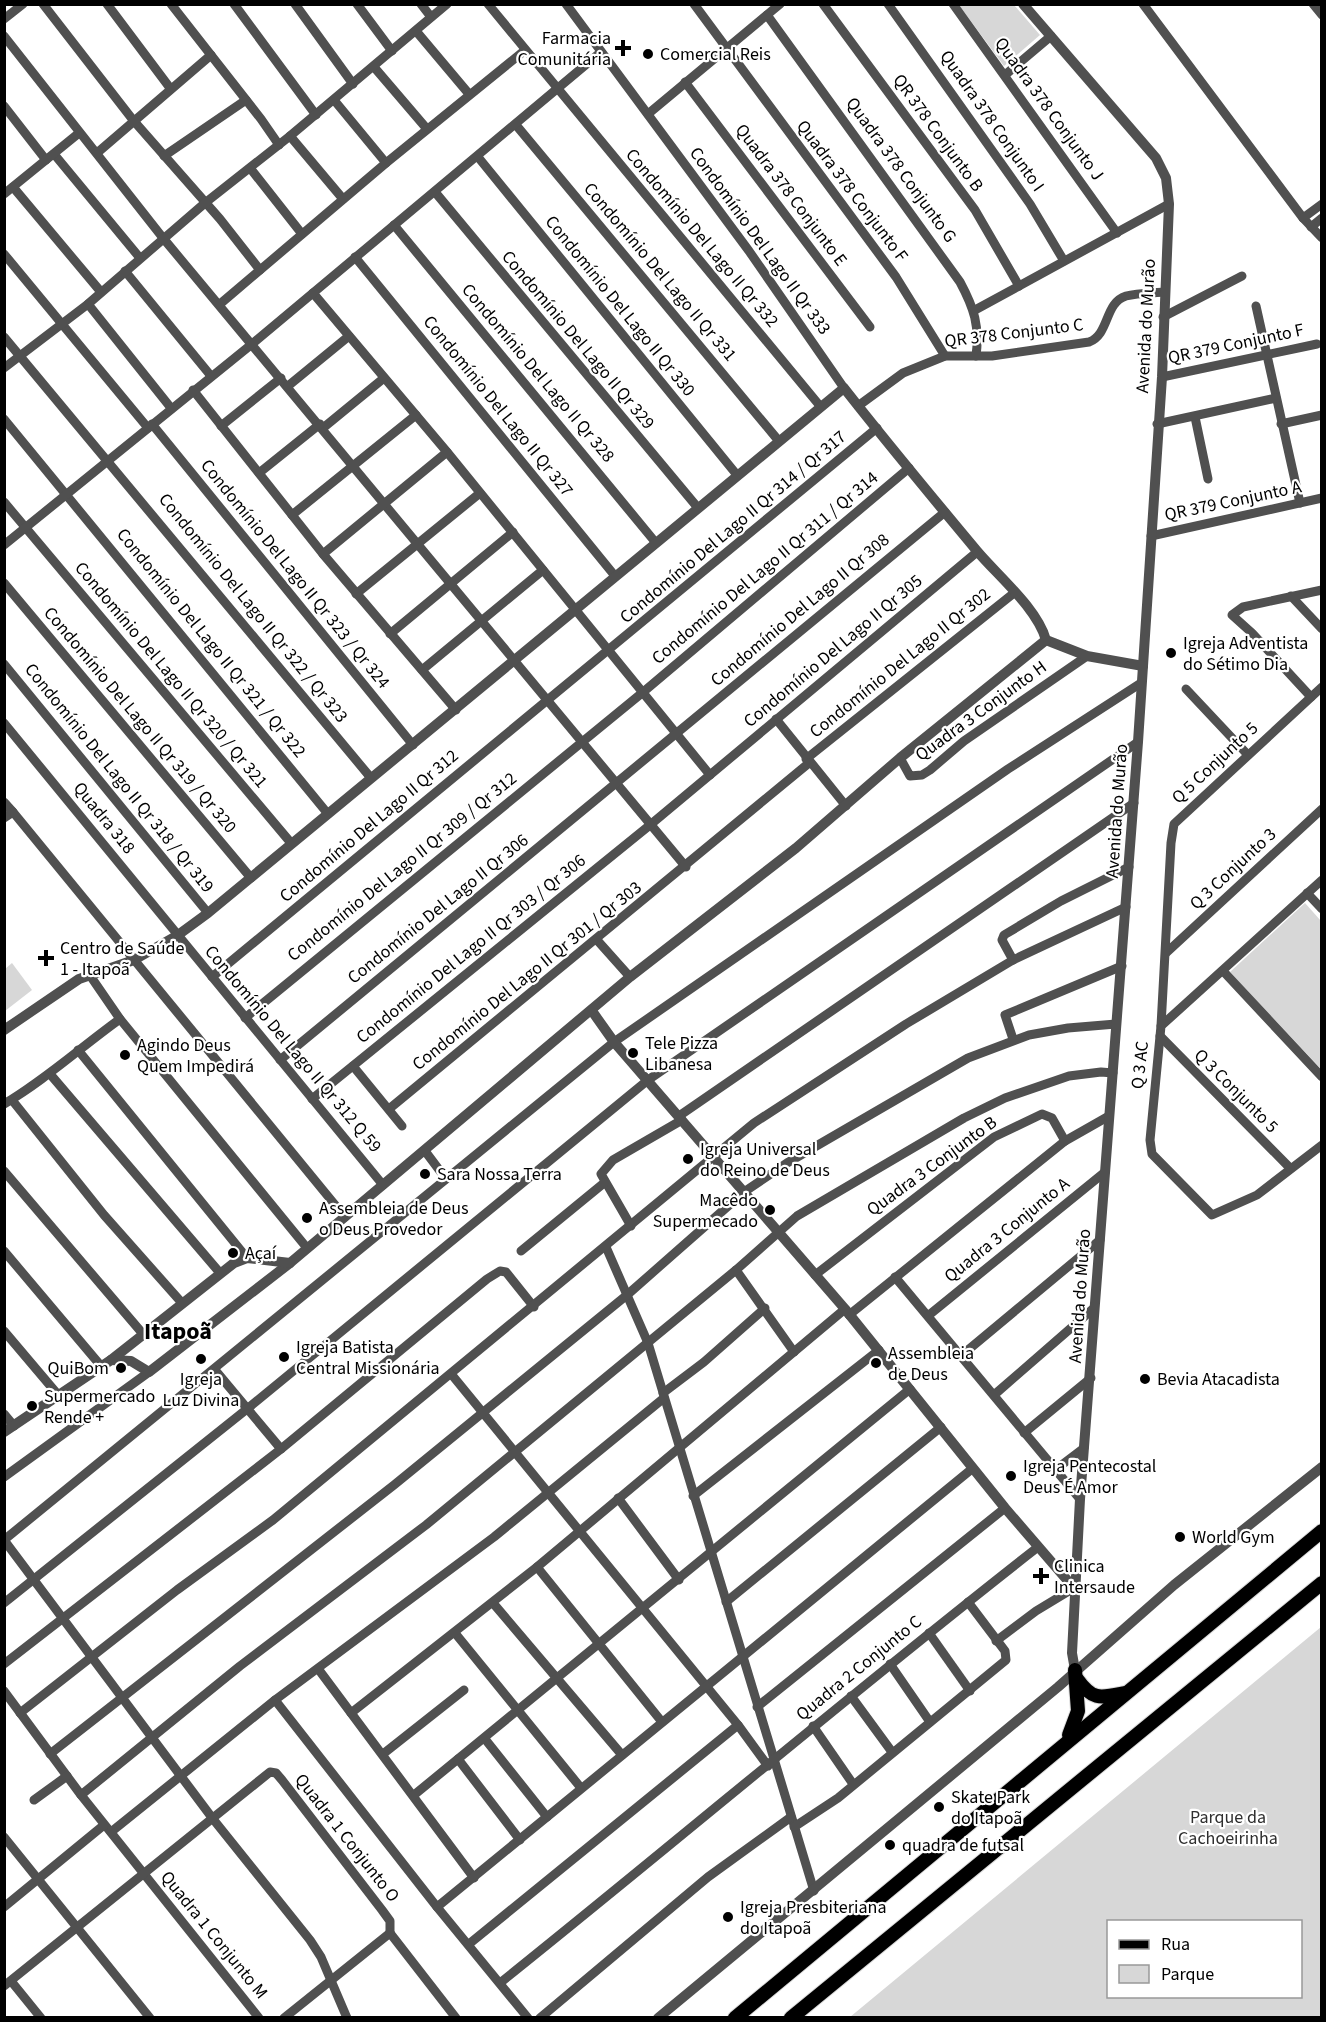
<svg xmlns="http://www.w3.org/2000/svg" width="1326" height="2022" font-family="'Source Sans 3',sans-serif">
<rect width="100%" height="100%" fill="#fff"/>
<g fill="#d7d7d7" fill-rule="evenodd">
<polygon points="959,5 1014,5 1040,35 1004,66"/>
<polygon points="1305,903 1321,921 1321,1069 1230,972"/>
<polygon points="12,963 32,990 5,1011 5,969"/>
<path d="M1321,1627V2017H850ZM1108,1922H1300V1996H1108Z"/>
</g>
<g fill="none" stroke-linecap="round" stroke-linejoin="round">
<defs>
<g id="primary">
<path d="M1077,1679C1093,1701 1100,1698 1125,1693"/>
<polyline points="1069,1735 1078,1711 1075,1670"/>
<polyline points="735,2018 1322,1531"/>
<polyline points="791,2018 1322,1583"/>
</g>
</defs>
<use href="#primary" stroke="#dbdbdb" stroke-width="16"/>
<g stroke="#505050" stroke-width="9">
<polyline points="43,4 133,120 220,219 260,270"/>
<polyline points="107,4 170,88"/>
<polyline points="171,4 261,119 279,145"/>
<polyline points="234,4 316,115"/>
<polyline points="295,4 353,84"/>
<polyline points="357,4 392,51"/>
<polyline points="421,4 431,17"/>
<polyline points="488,4 820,406"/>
<polyline points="566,4 749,251 844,388"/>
<polyline points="694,4 896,277 945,356"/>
<polyline points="823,4 975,210 1019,286"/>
<polyline points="888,4 1030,204 1064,261"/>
<polyline points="953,4 1117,233"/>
<polyline points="1143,4 1303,218 1322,238"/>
<polyline points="1313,4 1322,15"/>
<path d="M767,15L960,282C974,308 980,326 976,356"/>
<polyline points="4,19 23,4"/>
<polyline points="416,31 469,94"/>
<polyline points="4,36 163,238 686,867"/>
<polyline points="374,67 427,129"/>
<polyline points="1005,75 1051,36"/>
<polyline points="685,82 870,327"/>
<polyline points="334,100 386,163"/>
<polyline points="4,106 46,160"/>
<polyline points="648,114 780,4"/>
<polyline points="516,125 778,440"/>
<polyline points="290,136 343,199"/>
<polyline points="97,153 211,55"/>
<polyline points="54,154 140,258"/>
<polyline points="164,156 246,100"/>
<polyline points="478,157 737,475"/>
<polyline points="250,168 302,234"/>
<polyline points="13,187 101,292"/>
<polyline points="435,192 698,508"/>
<polyline points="4,194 79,133"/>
<polyline points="1303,218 1322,204"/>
<polyline points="394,225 656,543"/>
<polyline points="1311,227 1322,218"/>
<polyline points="4,254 148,428"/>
<polyline points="355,257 615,576"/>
<polyline points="125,271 211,376"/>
<polyline points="313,293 447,452 710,775"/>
<polyline points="88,304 171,408"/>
<polyline points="220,304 386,163 524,51"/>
<polyline points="1256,306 1300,503"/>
<polyline points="975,310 1169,204"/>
<polyline points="1163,317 1242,276"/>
<polyline points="4,337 371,778"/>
<polyline points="4,368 88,304 205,203 290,136 447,4"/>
<polyline points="1162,377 1317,344"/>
<polyline points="288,386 349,336"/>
<polyline points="193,390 323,554 456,710"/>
<path d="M858,406L903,373L945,356H992L1089,342C1110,334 1104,303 1126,296C1137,293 1152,293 1164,292"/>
<polyline points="1195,417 1208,479"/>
<polyline points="4,419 328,814"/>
<polyline points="152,424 413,745"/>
<polyline points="1157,424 1276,398"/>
<polyline points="1281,424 1322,415"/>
<polyline points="221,426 281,378"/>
<polyline points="323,428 384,378"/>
<polyline points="259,473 320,424"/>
<polyline points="4,502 291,843"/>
<polyline points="292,515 416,415"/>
<polyline points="1151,536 1322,498"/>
<polyline points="4,545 252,344 601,52"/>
<polyline points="323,554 447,452"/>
<polyline points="4,583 251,878"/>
<polyline points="356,594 480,493"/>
<polyline points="1291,596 1322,629"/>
<polyline points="390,634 513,532"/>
<polyline points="4,664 208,913"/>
<polyline points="422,670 543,570"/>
<polyline points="1186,689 1248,755"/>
<polyline points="1311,697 1252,633 1232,615 1243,607 1322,590"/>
<polyline points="776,719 846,806"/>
<polyline points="4,723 383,1185"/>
<polyline points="900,758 910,776 922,775 930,770 964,741 1087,656"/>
<polyline points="806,759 1014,593"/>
<polyline points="4,802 13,812"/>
<polyline points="4,818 13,812 345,1217"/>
<polyline points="1322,880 1161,1026 1150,1140 1152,1154 1212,1215 1257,1195 1322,1145"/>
<polyline points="1307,893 1322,909"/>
<polyline points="597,940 630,977"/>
<polyline points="1166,953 1322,809"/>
<polyline points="1013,960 1002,940 1004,935 1061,901 1129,867"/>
<polyline points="1223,971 1322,1077"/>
<polyline points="89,974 120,1019 307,1248"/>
<polyline points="212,977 877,428"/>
<polyline points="245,1018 642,693 909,468"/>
<polyline points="1161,1026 1171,843 1174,824 1322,687"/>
<polyline points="1160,1036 1290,1168"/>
<polyline points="1013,1039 1005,1015 1122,966"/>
<polyline points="78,1050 247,1258"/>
<polyline points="280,1060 945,512"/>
<polyline points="353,1066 402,1126"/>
<polyline points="50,1074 220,1273"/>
<polyline points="312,1099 650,825 977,552"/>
<polyline points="12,1100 104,1215 182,1303"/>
<path d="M4,1104C45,1080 81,1047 120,1019"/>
<polyline points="389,1109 809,763"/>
<polyline points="679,1116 1134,803"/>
<polyline points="425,1151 446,1179"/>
<polyline points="4,1171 143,1334"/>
<polyline points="631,1226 601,1174 613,1160 682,1120"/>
<polyline points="606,1247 648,1343 814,1891"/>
<polyline points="4,1251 101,1366"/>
<polyline points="521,1251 604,1183"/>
<polyline points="736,1270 794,1352"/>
<polyline points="815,1275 994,1137 1042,1114 1052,1118 1065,1141"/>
<polyline points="895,1277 1080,1499"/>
<polyline points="849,1315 1065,1141 1109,1116"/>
<polyline points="929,1315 1105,1172"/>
<polyline points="4,1331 59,1396"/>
<polyline points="962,1355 1100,1240"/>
<polyline points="215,1370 281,1449"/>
<polyline points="452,1375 738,1725 768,1766"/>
<polyline points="663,1393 704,1362 765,1308"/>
<polyline points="994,1395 1094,1308"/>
<polyline points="4,1414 14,1426"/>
<polyline points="1024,1433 1091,1378"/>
<polyline points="1055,1470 1084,1448"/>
<polyline points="4,1477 149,1372"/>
<polyline points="693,1496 879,1350"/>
<polyline points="618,1498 679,1580"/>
<polyline points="4,1540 614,1042 1008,769 1141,683"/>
<polyline points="4,1540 213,1819 310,1940 321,1957 347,2018"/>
<polyline points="537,1567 662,1722"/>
<polyline points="726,1602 941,1427"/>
<polyline points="4,1603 247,1409 648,1080 1138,742"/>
<polyline points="493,1603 622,1755"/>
<polyline points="455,1633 581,1788"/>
<polyline points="929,1633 970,1691"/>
<polyline points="996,1641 1036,1611 1074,1588"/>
<polyline points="4,1664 281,1449 487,1279 500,1271 506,1272 534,1307"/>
<polyline points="890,1664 930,1722"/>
<polyline points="319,1670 474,1878"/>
<polyline points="4,1691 81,1795 259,2018"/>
<polyline points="851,1696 892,1752"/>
<polyline points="275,1700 437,1907 528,2018"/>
<polyline points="757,1707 1005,1508"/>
<polyline points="20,1713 177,1590 273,1520 754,1123 906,1024 1013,960 1126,907"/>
<polyline points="351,1713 537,1567 845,1309"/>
<polyline points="813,1726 853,1784"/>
<polyline points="485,1739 547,1817"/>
<polyline points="50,1754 394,1485 627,1295 744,1192 787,1163 968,1058 1029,1035 1068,1028 1116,1024"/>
<polyline points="383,1754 464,1690"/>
<polyline points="458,1759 520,1840"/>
<polyline points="81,1795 240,1666 426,1525 736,1270 797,1216 964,1118 1005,1098 1069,1076 1101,1072 1113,1073"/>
<polyline points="414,1795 910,1389"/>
<polyline points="34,1800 67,1776"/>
<polyline points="794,1827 838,1798 1006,1660 1005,1651 968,1602"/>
<polyline points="111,1832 275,1700 494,1537 664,1398"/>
<polyline points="4,1837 150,2018"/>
<polyline points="4,1907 104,1825"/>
<polyline points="437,1907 973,1468"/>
<polyline points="390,1933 456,2018"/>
<polyline points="469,1944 738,1725"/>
<polyline points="11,1981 41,2018"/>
<path d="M500,1983C681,1838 856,1689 1038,1547"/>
<polyline points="4,1986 270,1772 276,1773 282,1780 382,1910 390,1921 390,1933"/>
<polyline points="284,2018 390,1933"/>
<polyline points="540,2018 708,1877 791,1817"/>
</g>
<g stroke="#505050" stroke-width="10">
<polyline points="1023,4 1156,158 1166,178 1169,204 1162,377 1138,742 1080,1499 1072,1653 1075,1670"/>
<polyline points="1046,640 1087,656 1143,666"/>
<polyline points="592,1011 614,1042 845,1309 1005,1508 1074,1588"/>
<path d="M4,1030L79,979L134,960L178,935L208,913L844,388C887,443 932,497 977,551C998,576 1037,608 1046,640"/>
<polyline points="111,1360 131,1361 149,1372 290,1263 630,977 796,848 900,758 1046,640"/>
<polyline points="4,1432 111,1360 234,1263 247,1258 290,1263"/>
<polyline points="658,2018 1058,1687 1174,1585 1322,1467"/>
</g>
<use href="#primary" stroke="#000" stroke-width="14"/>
</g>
<g fill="#000" stroke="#fff" stroke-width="2">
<path d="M620 39h6v6h6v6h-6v6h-6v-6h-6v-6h6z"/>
<circle cx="648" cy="54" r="6"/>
<circle cx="1171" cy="653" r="6"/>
<path d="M43 949h6v6h6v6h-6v6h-6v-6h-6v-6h6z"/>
<circle cx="633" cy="1053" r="6"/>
<circle cx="125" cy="1055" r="6"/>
<circle cx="688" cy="1159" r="6"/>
<circle cx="425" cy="1174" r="6"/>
<circle cx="770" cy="1210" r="6"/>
<circle cx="307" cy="1218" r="6"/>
<circle cx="233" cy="1253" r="6"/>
<circle cx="284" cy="1357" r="6"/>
<circle cx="201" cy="1359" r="6"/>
<circle cx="876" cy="1363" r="6"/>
<circle cx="121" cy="1368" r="6"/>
<circle cx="1145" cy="1379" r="6"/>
<circle cx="32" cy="1406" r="6"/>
<circle cx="1011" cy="1476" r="6"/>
<circle cx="1180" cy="1537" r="6"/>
<path d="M1038 1567h6v6h6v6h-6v6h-6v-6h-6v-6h6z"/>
<circle cx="939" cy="1807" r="6"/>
<circle cx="890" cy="1845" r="6"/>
<circle cx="728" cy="1917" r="6"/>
</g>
<g text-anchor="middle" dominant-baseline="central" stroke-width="4.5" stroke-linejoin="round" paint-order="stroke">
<g font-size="18" fill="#000" stroke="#fff" text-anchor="start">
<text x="611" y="38" text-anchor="end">Farmacia<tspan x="611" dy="21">Comunitária</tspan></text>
<text x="660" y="54">Comercial Reis</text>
<text x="1183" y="643">Igreja Adventista<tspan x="1183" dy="21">do Sétimo Dia</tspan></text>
<text x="60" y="948">Centro de Saúde<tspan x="60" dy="21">1 - Itapoã</tspan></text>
<text x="645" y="1043">Tele Pizza<tspan x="645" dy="21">Libanesa</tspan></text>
<text x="137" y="1045">Agindo Deus<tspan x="137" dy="21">Quem Impedirá</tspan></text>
<text x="700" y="1149">Igreja Universal<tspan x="700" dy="21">do Reino de Deus</tspan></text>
<text x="437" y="1174">Sara Nossa Terra</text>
<text x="758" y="1200" text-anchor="end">Macêdo<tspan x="758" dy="21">Supermecado</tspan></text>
<text x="319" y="1208">Assembleia de Deus<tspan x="319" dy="21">o Deus Provedor</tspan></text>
<text x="245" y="1253">Açaí</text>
<text x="296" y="1347">Igreja Batista<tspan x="296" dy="21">Central Missionária</tspan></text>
<text x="888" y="1353">Assembleia<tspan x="888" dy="21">de Deus</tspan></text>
<text x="109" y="1368" text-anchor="end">QuiBom</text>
<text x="201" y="1379" text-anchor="middle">Igreja<tspan x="201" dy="21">Luz Divina</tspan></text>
<text x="1157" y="1379">Bevia Atacadista</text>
<text x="44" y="1396">Supermercado<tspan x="44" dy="21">Rende +</tspan></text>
<text x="1023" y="1466">Igreja Pentecostal<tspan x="1023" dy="21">Deus É Amor</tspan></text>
<text x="1192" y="1537">World Gym</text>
<text x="1054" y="1566">Clinica<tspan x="1054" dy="21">Intersaude</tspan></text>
<text x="951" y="1797">Skate Park<tspan x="951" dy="21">do Itapoã</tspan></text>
<text x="902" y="1845">quadra de futsal</text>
<text x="740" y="1907">Igreja Presbiteriana<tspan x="740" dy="21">do Itapoã</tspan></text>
</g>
<g font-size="18" fill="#000" stroke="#fff">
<text transform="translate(1049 109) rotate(54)">Quadra 378 Conjunto J</text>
<text transform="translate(992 121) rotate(55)">Quadra 378 Conjunto I</text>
<text transform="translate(938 133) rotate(54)">QR 378 Conjunto B</text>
<text transform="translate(901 170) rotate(54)">Quadra 378 Conjunto G</text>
<text transform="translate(852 191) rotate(53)">Quadra 378 Conjunto F</text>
<text transform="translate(791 195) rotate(53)">Quadra 378 Conjunto E</text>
<text transform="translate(702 238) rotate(50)">Condomínio Del Lago II Qr 332</text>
<text transform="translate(760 241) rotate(54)">Condomínio Del Lago II Qr 333</text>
<text transform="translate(660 272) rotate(50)">Condomínio Del Lago II Qr 331</text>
<text transform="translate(620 306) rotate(51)">Condomínio Del Lago II Qr 330</text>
<text transform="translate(1146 326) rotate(-87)">Avenida do Murão</text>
<text transform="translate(1014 333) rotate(-7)">QR 378 Conjunto C</text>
<text transform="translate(578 340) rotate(50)">Condomínio Del Lago II Qr 329</text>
<text transform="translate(1236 344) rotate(-12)">QR 379 Conjunto F</text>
<text transform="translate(538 373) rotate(50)">Condomínio Del Lago II Qr 328</text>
<text transform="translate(498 406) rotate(51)">Condomínio Del Lago II Qr 327</text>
<text transform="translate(1233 501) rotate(-12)">QR 379 Conjunto A</text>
<text transform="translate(733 527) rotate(-40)">Condomínio Del Lago II Qr 314 / Qr 317</text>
<text transform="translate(765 568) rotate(-40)">Condomínio Del Lago II Qr 311 / Qr 314</text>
<text transform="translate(295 574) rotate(51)">Condomínio Del Lago II Qr 323 / Qr 324</text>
<text transform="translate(253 608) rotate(51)">Condomínio Del Lago II Qr 322 / Qr 323</text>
<text transform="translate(800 610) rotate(-40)">Condomínio Del Lago II Qr 308</text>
<text transform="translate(211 643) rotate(51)">Condomínio Del Lago II Qr 321 / Qr 322</text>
<text transform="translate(833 651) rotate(-40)">Condomínio Del Lago II Qr 305</text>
<text transform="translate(900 663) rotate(-39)">Condomínio Del Lago II Qr 302</text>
<text transform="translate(171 675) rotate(50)">Condomínio Del Lago II Qr 320 / Qr 321</text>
<text transform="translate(981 711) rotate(-36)">Quadra 3 Conjunto H</text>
<text transform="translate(140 720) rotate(50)">Condomínio Del Lago II Qr 319 / Qr 320</text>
<text transform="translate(1215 763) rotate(-43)">Q 5 Conjunto 5</text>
<text transform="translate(119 778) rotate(51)">Condomínio Del Lago II Qr 318 / Qr 319</text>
<text transform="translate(1117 811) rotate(-86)">Avenida do Murão</text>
<text transform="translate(104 818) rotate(51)">Quadra 318</text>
<text transform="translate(369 826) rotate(-40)">Condomínio Del Lago II Qr 312</text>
<text transform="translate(402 867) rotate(-39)">Condomínio Del Lago II Qr 309 / Qr 312</text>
<text transform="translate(1233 869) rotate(-43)">Q 3 Conjunto 3</text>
<text transform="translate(438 909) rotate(-39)">Condomínio Del Lago II Qr 306</text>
<text transform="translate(471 949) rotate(-39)">Condomínio Del Lago II Qr 303 / Qr 306</text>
<text transform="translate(527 976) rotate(-39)">Condomínio Del Lago II Qr 301 / Qr 303</text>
<text transform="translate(293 1049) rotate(50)">Condomínio Del Lago II Qr 312 Q 59</text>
<text transform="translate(1140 1065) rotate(-84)">Q 3 AC</text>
<text transform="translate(1236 1091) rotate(45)">Q 3 Conjunto 5</text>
<text transform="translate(932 1166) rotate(-36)">Quadra 3 Conjunto B</text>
<text transform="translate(1007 1230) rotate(-39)">Quadra 3 Conjunto A</text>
<text transform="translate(1080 1296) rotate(-86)">Avenida do Murão</text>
<text transform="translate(859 1668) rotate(-39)">Quadra 2 Conjunto C</text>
<text transform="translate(347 1838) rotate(52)">Quadra 1 Conjunto O</text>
<text transform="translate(214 1935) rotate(51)">Quadra 1 Conjunto M</text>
</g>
<g font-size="18" fill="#2e2e2e" stroke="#fff">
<text x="1228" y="1817">Parque da<tspan x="1228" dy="21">Cachoeirinha</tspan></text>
</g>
<g font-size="24" font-weight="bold" fill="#000" stroke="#fff">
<text x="178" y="1331">Itapoã</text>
</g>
</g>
<rect width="1326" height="2022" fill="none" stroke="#000000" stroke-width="12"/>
<rect x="1107" y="1920" width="195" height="78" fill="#ffffff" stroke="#999999" stroke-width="1.5"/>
<rect x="1119" y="1940" width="30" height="9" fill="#000000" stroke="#999999" stroke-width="1.5"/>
<text x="1161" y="1950" font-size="18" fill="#000000">Rua</text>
<rect x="1119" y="1965" width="30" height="18" fill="#d7d7d7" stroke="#999999" stroke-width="1.5"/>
<text x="1161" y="1980" font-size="18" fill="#000000">Parque</text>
</svg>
